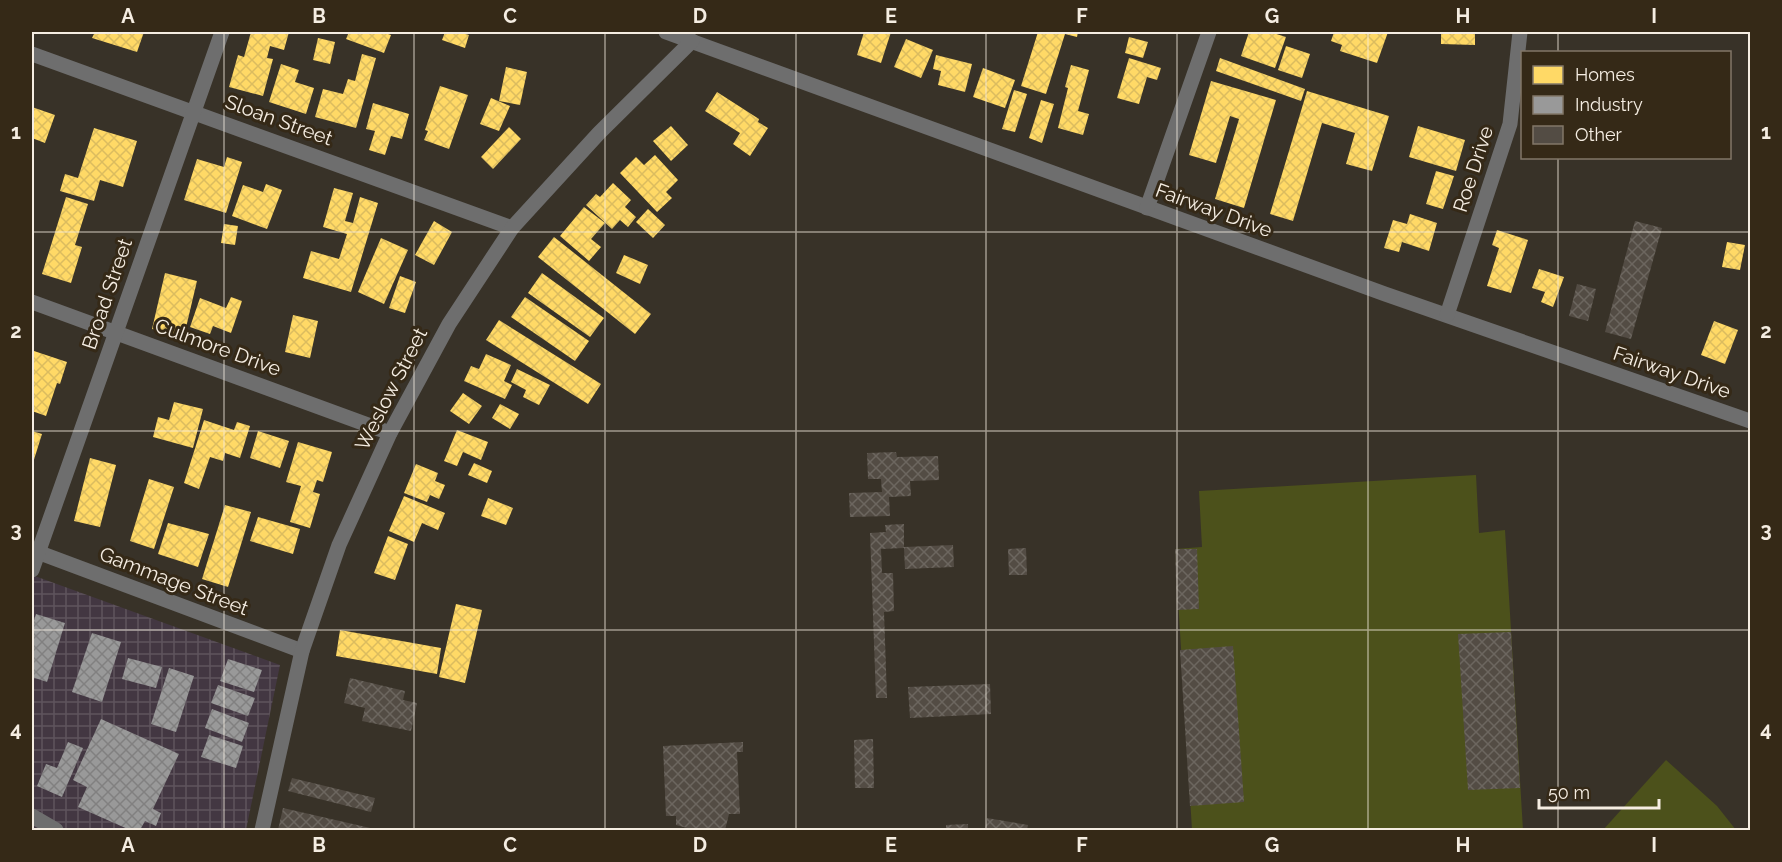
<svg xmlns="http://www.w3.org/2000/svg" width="1782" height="862" font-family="Raleway,sans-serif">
<defs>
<pattern id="industrial-grid" width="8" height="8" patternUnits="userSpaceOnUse" patternTransform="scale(1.5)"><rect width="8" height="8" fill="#433742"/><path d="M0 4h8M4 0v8" fill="none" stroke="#5f545d"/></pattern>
<pattern id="homes-cross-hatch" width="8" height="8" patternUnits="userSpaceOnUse" patternTransform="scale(1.5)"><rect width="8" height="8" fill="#ffd966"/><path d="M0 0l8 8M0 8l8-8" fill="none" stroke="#dbbc5f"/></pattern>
<pattern id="industry-cross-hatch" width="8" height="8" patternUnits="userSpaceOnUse" patternTransform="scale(1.5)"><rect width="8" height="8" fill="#999"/><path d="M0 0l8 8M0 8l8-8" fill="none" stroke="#818080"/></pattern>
<pattern id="building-cross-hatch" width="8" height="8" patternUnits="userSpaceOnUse" patternTransform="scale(1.5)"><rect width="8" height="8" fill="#534c44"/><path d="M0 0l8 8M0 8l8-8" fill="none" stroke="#6c665f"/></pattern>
</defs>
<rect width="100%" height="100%" fill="#383228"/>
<polygon fill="url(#industrial-grid)" points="32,575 280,665 246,830 32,830"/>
<g fill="#4c511b">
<polygon points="1476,475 1479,533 1505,530 1523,830 1192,830 1175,549 1202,547 1199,491"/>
<polygon points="1666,760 1717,806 1736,830 1603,830"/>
</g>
<g fill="url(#homes-cross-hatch)">
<polygon points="95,32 144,32 137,52 92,38"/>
<polygon points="251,32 289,32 284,50 270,46 267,58 273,59 263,96 229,87 238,55 244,57"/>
<polygon points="349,32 382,32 391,35 384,53 346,39"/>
<polygon points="445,32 460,32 469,35 465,48 442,40"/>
<polygon points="864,32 891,32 881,63 857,55"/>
<polygon points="1038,32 1078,32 1077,37 1065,34 1046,94 1021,86"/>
<polygon points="1249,32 1270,32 1286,37 1275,68 1241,56"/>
<polygon points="1334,32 1388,32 1377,63 1340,51 1342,45 1331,41"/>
<polygon points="1441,32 1475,32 1475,45 1441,44"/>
<polygon points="1129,37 1148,42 1143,58 1125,53"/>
<polygon points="318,38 335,42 330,64 313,60"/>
<polygon points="906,39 933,50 921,78 894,67"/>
<polygon points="1286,46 1310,54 1302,78 1278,70"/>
<polygon points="362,54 376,58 356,128 315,117 323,89 343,94 348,79 355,81"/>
<polygon points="936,55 972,64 965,92 938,85 941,71 933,69"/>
<polygon points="1129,58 1161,68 1157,80 1147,77 1139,104 1117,98"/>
<polygon points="1220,58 1305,89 1301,101 1216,71"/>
<polygon points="281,64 299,70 295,82 314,88 306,114 269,102"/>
<polygon points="1071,65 1089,70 1078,111 1089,114 1083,135 1058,128 1068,88 1065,87"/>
<polygon points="506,67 527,72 520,105 499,101"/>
<polygon points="983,68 1015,80 1005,108 973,97"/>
<polygon points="1211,81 1276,100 1244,208 1215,199 1239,119 1230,116 1216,163 1189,155"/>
<polygon points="440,86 468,95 449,149 424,140 428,131 425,130"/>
<polygon points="1014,90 1027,94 1015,132 1002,129"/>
<polygon points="1307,91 1389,116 1372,171 1346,164 1355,133 1322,123 1293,221 1270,214"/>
<polygon points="717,92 759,119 758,122 768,128 750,156 733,144 740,133 705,111"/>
<polygon points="491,98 510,106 499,131 480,124"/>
<polygon points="1041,100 1054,104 1042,143 1029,138"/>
<polygon points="373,103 409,114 402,139 391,136 385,155 369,150 375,131 366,129"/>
<polygon points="32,107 55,115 45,143 32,138"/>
<polygon points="671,126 688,145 671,161 653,141"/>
<polygon points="1418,126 1465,140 1456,171 1409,157"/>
<polygon points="509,127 521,139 493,169 481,157"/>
<polygon points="94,128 137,141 123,187 100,180 94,201 60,191 65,174 78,178"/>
<polygon points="655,155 678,180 666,192 672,198 657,212 620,173 636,157 644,165"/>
<polygon points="227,157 242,162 226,213 184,200 197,159 224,167"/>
<polygon points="1436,171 1454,176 1443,209 1426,204"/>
<polygon points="613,183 631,200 625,207 636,217 628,227 620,220 612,229 586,205 596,194 600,197"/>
<polygon points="266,184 282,190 267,229 232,216 243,185 263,192"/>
<polygon points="334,188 353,193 345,221 353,223 360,197 378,203 351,292 303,278 311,251 339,259 347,234 323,227"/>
<polygon points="66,197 88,204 75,245 82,247 71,283 42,274"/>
<polygon points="584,207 605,223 591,239 601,247 589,261 560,236"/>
<polygon points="648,209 665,225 653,238 636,222"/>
<polygon points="1410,214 1437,223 1429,251 1402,242 1399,252 1384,248 1393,220 1407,224"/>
<polygon points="434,221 452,232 434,265 415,255"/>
<polygon points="224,224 238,226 235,245 221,243"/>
<polygon points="1497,230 1528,240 1511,293 1487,286 1499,248 1492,245"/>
<polygon points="554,237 651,314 635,334 538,257"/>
<polygon points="381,238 408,250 384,304 358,292"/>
<polygon points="1727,242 1745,245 1740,270 1722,267"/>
<polygon points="624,255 648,265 640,284 616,273"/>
<polygon points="1539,269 1564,277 1553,307 1541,302 1545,292 1532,288"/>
<polygon points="165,273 197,281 184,336 152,329"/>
<polygon points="542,273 604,318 590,337 528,293"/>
<polygon points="400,276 416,282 405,313 389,308"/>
<polygon points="231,297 242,301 231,333 213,326 210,334 190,327 200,298 226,308"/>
<polygon points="525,297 589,341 575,361 511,317"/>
<polygon points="293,315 318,321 310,358 285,352"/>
<polygon points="499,320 601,384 588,404 486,340"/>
<polygon points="1714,321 1738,330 1725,364 1701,355"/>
<polygon points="34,351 67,362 60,384 57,383 46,416 32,411 34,404 32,403 32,359"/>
<polygon points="486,354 511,365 504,381 512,385 505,399 464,381 471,366 479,369"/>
<polygon points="517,369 550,385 539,405 523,397 526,390 511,382"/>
<polygon points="463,393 482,406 469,424 450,411"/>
<polygon points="174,402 203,409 193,448 153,437 158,417 169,420"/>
<polygon points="500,404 519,414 510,429 492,418"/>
<polygon points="204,420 234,430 237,422 250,426 240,458 225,453 223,461 210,457 199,489 184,483"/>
<polygon points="457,430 488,442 481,460 463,452 457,466 444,461"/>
<polygon points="32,431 42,434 32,466"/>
<polygon points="258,431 289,441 280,468 250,458"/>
<polygon points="298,442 332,452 323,482 317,480 313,492 320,494 310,528 290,522 301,486 286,482"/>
<polygon points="90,458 116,465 100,527 74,521"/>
<polygon points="474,463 492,471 487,483 468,475"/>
<polygon points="416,464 438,473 435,481 445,485 439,499 430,495 427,502 404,493"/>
<polygon points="149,479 174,487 154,549 130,541"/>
<polygon points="404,496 445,513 438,530 422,523 414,542 389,531"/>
<polygon points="488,498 513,508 506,525 481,516"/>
<polygon points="225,505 251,512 228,587 202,579"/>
<polygon points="258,517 300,529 293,554 250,541"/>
<polygon points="168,523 209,534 198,567 158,554"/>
<polygon points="388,536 408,544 395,580 374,573"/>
<polygon points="456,604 482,610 465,683 439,677"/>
<polygon points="340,630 441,648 437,674 336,656"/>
</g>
<g fill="url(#industry-cross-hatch)">
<polygon points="36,614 65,623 47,682 32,677 32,627"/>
<polygon points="92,633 121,642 102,702 72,692"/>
<polygon points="128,658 162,667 156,688 122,679"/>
<polygon points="228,659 262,670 254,692 220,681"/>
<polygon points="169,668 194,676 176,732 151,724"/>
<polygon points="218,685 255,698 248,716 211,703"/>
<polygon points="212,709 249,723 242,742 205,728"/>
<polygon points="101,719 179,754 153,809 161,813 156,826 145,821 140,830 130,830 78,807 87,787 73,780"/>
<polygon points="209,735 243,746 236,768 201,757"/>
<polygon points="68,742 83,748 62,797 37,786 46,764 57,768"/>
</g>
<g fill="url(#building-cross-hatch)">
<polygon points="1635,221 1662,228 1631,339 1605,332"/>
<polygon points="1577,284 1596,289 1588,321 1569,316"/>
<polygon points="896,452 897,457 938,456 939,480 910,481 911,496 889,497 890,516 850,517 849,493 882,492 881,479 868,479 867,453"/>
<polygon points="904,524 904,547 953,545 954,567 905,569 904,548 881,549 882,573 893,573 894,611 884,612 887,698 876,698 870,533 886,532 885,525"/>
<polygon points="1026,548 1027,575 1009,575 1008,549"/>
<polygon points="1175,549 1197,549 1199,609 1177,610"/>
<polygon points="1511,632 1520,788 1468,790 1458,634"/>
<polygon points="1233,646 1244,802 1190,806 1180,650"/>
<polygon points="350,678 405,691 403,700 417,703 411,731 362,721 365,708 344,703"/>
<polygon points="990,684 991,714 910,718 908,687"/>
<polygon points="873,739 874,788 855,788 854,740"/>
<polygon points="743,742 743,752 737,752 740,814 729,814 725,830 687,830 687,828 676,825 676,816 666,816 663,746"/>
<polygon points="292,778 375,798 371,812 288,791"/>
<polygon points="283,808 379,830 278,830"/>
<polygon points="987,818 1028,825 1027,830 985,830"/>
<polygon points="968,824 968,830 946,830 946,825"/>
</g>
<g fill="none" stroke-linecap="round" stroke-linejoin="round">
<g stroke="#6e6e6e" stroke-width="15">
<polyline points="666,32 1385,294 1750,421"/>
<polyline points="32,54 512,228"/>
<polyline points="1147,208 1209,32"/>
<polyline points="32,302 390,433"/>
<polyline points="1447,315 1510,124 1520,32"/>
<polyline points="32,550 302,651"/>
<polyline points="32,570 222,32"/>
<polyline points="32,816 56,830"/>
<polyline points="262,830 302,651 339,545 390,433 449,324 512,228 599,133 692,41"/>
</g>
</g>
<path fill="none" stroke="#f5ede2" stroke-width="1.5" stroke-opacity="0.55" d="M224,32V830M414,32V830M605,32V830M796,32V830M986,32V830M1177,32V830M1368,32V830M1558,32V52M1558,158V830M32,232H1750M32,431H1750M32,630H1750"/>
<g text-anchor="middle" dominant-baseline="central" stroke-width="6" stroke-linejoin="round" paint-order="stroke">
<g font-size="20" fill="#f5ede2" stroke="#352917">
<text transform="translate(279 120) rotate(20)">Sloan Street</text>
<text transform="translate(1473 169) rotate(-72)">Roe Drive</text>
<text transform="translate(1214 210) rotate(20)">Fairway Drive</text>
<text transform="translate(107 294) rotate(-71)">Broad Street</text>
<text transform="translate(218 347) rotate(20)">Culmore Drive</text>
<text transform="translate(1672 372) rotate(19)">Fairway Drive</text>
<text transform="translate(391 389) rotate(-63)">Weslow Street</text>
<text transform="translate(174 581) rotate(21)">Gammage Street</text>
</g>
</g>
<rect width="1782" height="862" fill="none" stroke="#352917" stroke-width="66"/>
<rect x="1521" y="51" width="210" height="108" fill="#352917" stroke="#827768" stroke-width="1.5"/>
<rect x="1533" y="66" width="30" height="18" fill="#ffd966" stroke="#827768" stroke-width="1.5"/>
<text x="1575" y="81" font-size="18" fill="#f5ede2">Homes</text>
<rect x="1533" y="96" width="30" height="18" fill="#999999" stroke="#827768" stroke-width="1.5"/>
<text x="1575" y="111" font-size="18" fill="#f5ede2">Industry</text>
<rect x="1533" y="126" width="30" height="18" fill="#534c44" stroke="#827768" stroke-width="1.5"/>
<text x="1575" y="141" font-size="18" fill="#f5ede2">Other</text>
<path d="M1539 799v9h120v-9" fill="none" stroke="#f5ede2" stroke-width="3"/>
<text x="1548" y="799" font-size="18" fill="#f5ede2" stroke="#352917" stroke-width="4.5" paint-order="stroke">50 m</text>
<rect x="33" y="33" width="1716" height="796" fill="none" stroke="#f5ede2" stroke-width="2"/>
<g font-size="20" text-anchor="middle" font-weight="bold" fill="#f5ede2">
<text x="128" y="23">A</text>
<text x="319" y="23">B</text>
<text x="510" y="23">C</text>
<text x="700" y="23">D</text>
<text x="891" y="23">E</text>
<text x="1082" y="23">F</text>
<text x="1272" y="23">G</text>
<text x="1463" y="23">H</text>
<text x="1654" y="23">I</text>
<text x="16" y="139">1</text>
<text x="1766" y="139">1</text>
<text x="16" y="338">2</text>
<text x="1766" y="338">2</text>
<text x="16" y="537">3</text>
<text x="1766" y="537">3</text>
<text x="16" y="736">4</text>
<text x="1766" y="736">4</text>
<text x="128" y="852">A</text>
<text x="319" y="852">B</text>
<text x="510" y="852">C</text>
<text x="700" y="852">D</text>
<text x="891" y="852">E</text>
<text x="1082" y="852">F</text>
<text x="1272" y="852">G</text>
<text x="1463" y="852">H</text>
<text x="1654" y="852">I</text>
</g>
</svg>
